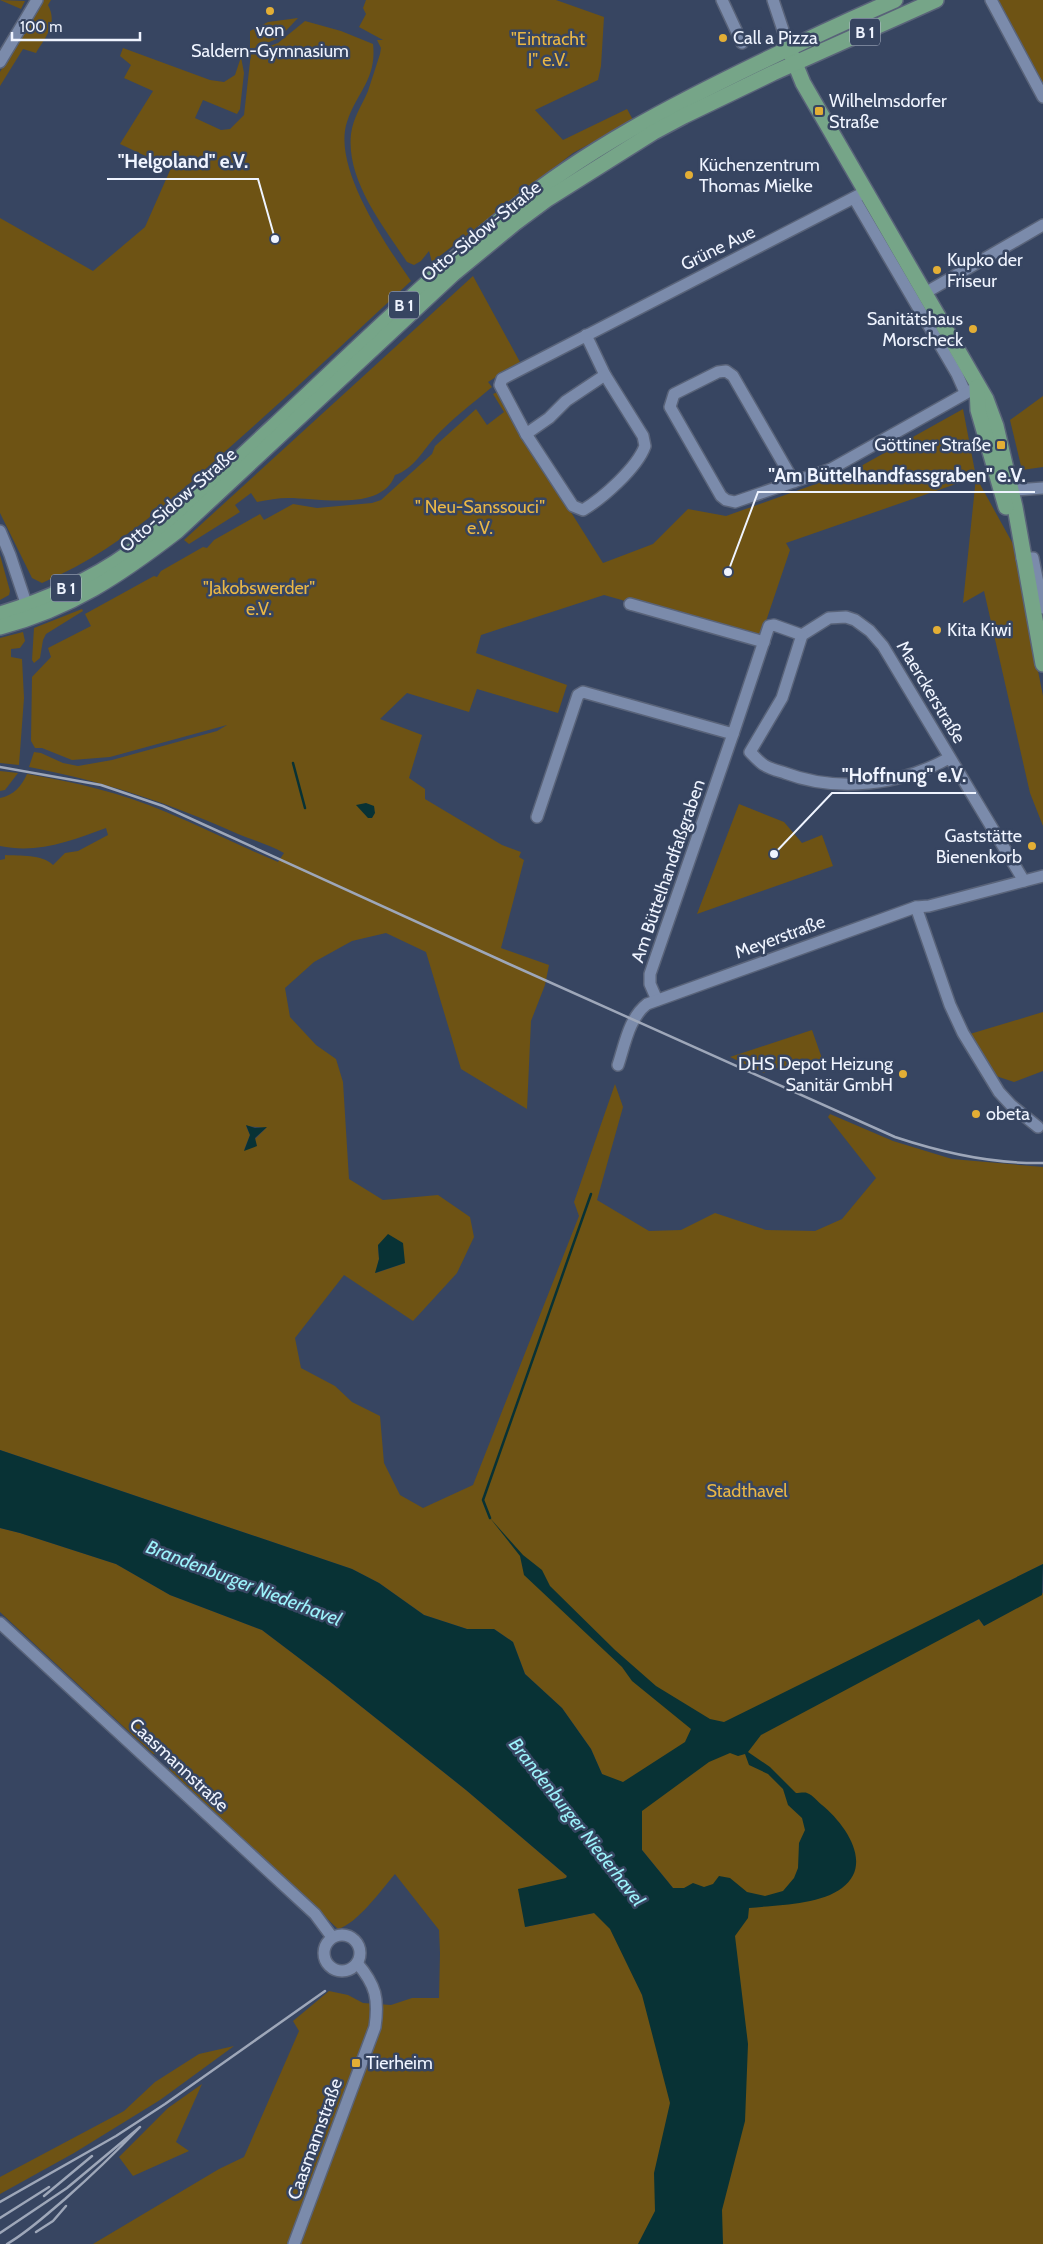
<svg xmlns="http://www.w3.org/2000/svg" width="1043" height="2244" font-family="Cabin,sans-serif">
<rect width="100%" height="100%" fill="#374561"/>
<g fill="#6e5314" fill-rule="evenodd">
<polygon points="0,0 25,1 21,9"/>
<path d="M43,0H51L48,5C58,24 46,36 36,53L23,49L0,86V72Z"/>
<path d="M366,0H556L604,17L601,66L598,80L535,110L563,140L627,109L633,120L573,153L432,262L429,251L421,261L414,265L407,262C383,226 346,180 351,134C353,118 362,105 368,91C372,79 376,66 380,54L381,48L377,40H383L359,27L366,14L363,8Z"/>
<polygon points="998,0 1043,0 1043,87"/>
<polygon points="298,18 279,38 250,50 250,31 268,22"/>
<path d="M305,21L341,31L373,44C377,79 357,92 347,122C332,167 386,245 411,281C351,337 290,394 229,448C169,502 117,551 42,583L32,578L0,513V218L93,271L145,227L171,168L120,144L153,91L124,78L131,65L120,56L123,48L210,80L224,82L235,75L241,57L244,73L240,109L237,114L203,100L195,118L221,130L230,129L244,115L251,53L278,43Z"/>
<path d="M473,276L520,362L488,382L492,387C473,403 453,418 436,436C423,450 414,469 395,475C382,512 318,498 288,498C278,498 268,500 257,502L251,493L235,505L240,512L189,544L184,540Z"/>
<path d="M499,391L521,433L603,563L653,544L688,509L726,516L852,471L963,409L976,477L1013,544L1043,696V826L1030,793L984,591L963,603L976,477L786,543L790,550L760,639L604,595L481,635L476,653L567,685L558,713L477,689L469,712L407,693L380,719L422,735L409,778L425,789V799L502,845L521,852L519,857L524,860L501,948L549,965L545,985L531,1021L527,1109L461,1069L426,952L386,933L352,941L314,962L285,988L290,1017L316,1045L336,1059L343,1082L349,1179L383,1200L438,1195L470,1217L474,1237L457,1273L413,1321L344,1275L295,1338L301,1368L335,1386L352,1402L380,1416L384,1463L400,1495L423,1508L473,1485L579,1216L574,1202L615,1084L623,1107L597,1200L649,1231L681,1230L715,1213L766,1230L815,1231L842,1219L876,1178L828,1117L830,1114L893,1141L952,1159L1043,1167V1564L963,1604L972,1623L979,1619L984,1626L1043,1593V2244H93L219,2169L244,2157L299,2031L293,2021L329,1991L348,1995L363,2003L391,2005L412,1998H439L440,1953L439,1930L395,1874C382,1889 357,1924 338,1929L170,1770L168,1763L174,1756L167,1750L160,1755L153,1754L0,1612V1528L20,1533L116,1564L170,1595L262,1630L328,1680L466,1790L567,1876L525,1927L594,1913L673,1888L642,1850V1812L602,1774L591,1749L562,1708L525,1674L513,1642L494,1629H467L424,1615L379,1583L352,1569L0,1450V860L5,859V855C20,856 42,854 53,865L65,853L78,851L108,835L106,828C71,841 37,854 0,846V798C14,795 21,787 27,774C75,782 122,793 166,812C204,828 240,846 278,862L284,853C270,845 253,840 238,834C169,803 103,781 29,767L34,752L41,753L63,763L78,766L112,760L217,731L227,725L110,757L72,760L42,748H35L31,741L32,677L51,657L48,648L91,626L85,614L154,576L157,577L161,571L203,547L207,548L214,540L260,514L264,520L293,504L317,508L372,503L381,500L432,454L435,446L476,409L487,425L504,412L493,394ZM246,1126L266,1128L244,1150L250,1135ZM378,1245L405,1263L376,1273L379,1259Z"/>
<polygon points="1043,396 1043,467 1022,470 1010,420"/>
<polygon points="0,555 10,591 9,595 0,600"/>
<polygon points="82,609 83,611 46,634 43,640 40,658 34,663 32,660 34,628"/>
<polygon points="23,632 25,641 20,648 11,649 11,657 22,659 24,698 19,765 0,763 0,638"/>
<polygon points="0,771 18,773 5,790 0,791"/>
<polygon points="739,804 784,822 802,843 822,835 833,866 697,914"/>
<polygon points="1043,1012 1043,1071 1014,1082 996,1076 970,1034"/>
<polygon points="812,1030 824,1064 800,1069 768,1068 764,1073 730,1057"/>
<polygon points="234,2046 160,2100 74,2153 0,2194 0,2177 124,2111 155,2082 199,2054"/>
<polygon points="202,2084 176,2142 189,2151 133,2176 119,2157 168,2108"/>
</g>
<g fill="#083235" fill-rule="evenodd">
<polygon points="366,803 374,806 375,813 372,818 368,818 356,805"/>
<polygon points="246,1125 255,1128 267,1127 255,1138 257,1146 244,1151 250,1135"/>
<polygon points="388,1234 403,1243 405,1263 375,1273 379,1259 378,1245"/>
<path d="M0,1450L352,1569L379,1583L424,1615L467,1629H494L513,1642L525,1674L562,1708L591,1749L602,1774L623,1782L685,1742L691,1729L632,1681L622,1667L524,1575L520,1556L490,1518L523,1555L542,1570L550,1586L615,1650L656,1686L710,1719L724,1722L1043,1564L1042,1595L984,1626L979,1619L761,1735L748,1752L770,1767L796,1793C799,1793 805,1792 807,1793C813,1795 818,1802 822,1805C845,1824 874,1864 842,1888C820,1905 776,1905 749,1908L748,1918L735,1936L748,2044L745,2121L722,2210L723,2244H638L655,2211L654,2173L670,2103L642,1995L610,1929L594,1913L525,1927L518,1889L566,1878L567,1876L466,1790L328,1680L262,1630L170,1595L116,1564L20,1533L0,1528ZM730,1753L738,1756L745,1754L749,1765L768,1774L783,1789L788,1805L802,1818L805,1830L799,1843L798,1868L794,1878L783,1891L765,1896L747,1892L730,1878L719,1876L713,1884L704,1887L693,1883L684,1888H673L642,1850V1811L709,1762Z"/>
</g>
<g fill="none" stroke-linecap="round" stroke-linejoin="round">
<g stroke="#083235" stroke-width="2.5">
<polyline points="293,763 305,808"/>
<polyline points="490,1518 483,1500 591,1194"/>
</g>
<defs>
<g id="minor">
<polyline points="722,0 742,43"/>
<polyline points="773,0 789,48"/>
<polyline points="991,0 1043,97"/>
<polyline points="0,62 37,0"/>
<polyline points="854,198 957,374 965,392"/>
<polyline points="925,293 1043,225"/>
<path d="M586,335L605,375L643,436L645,446C637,468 603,498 583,510L573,506L526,434L500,385L502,379C623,316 745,255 865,192"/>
<polyline points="526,434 549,418 566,401 605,375"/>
<polyline points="794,482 733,376 726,371 718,372 674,394 670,407 721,496 726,500 735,502 831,469 977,387"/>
<polyline points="1004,491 1043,488"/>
<polyline points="0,531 10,555 29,612"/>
<polyline points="1022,558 1033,558 1043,608"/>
<polyline points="630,604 764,642"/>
<path d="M949,758C901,785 838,793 785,773C779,771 770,769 764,765C759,762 754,756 750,752L782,698L802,635L829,618L846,617L855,620L870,631L883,646L1024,881"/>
<polyline points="537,817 578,695 583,692 733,734 769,626 774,625 802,635"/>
<polyline points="916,907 950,1005 963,1033 999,1092 1011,1105 1038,1127"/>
<polyline points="657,1000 650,984 650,974 733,734"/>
<path d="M618,1065C625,1044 629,1018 647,1004L916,907L929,906L1043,876"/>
<polyline points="0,1623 315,1914 332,1937"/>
<circle cx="342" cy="1953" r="18"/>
<path d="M294,2244L375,2027C379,1999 376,1985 357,1963"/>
</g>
<g id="major">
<polyline points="792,56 803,83 986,399 996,426 1015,507 1043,664"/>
<polyline points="977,387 978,410 1006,507"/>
<path d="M0,614C43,601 92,580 129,553C181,516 227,469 274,426C350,355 425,281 506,215C584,150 674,104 765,60C808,39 851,19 895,0"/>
<path d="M0,627C71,608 120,575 177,531L453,274L515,223L546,200L654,132L684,116L773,73L936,0"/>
</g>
</defs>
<use href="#minor" stroke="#596379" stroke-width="14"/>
<use href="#major" stroke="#596379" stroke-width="18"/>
<use href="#minor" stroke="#7b8bab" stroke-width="11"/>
<use href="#major" stroke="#76a588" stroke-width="15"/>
<g stroke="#9ea7b9" stroke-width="2.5">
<path d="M0,767L101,785L163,806L509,964L895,1137C943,1153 992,1164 1043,1163"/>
<polyline points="44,2196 92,2156"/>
<polyline points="0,2202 116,2136 165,2104 325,1991"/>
<polyline points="0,2218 49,2187"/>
<polyline points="36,2232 53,2221 66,2206"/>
<path d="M0,2233L67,2188L140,2127C116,2152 91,2176 65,2199C46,2215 28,2232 7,2244"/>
</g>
</g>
<g fill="#e3ae35" stroke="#374561" stroke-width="2">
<circle cx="270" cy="11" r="5"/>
<circle cx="723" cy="38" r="5"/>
<rect x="814" y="106" width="10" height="10" rx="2.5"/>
<circle cx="689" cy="175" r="5"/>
<circle cx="937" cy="270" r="5"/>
<circle cx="973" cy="329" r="5"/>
<rect x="996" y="440" width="10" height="10" rx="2.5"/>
<circle cx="937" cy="630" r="5"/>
<circle cx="1032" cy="846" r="5"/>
<circle cx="903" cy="1074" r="5"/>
<circle cx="976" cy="1114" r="5"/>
<rect x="351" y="2058" width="10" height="10" rx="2.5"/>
</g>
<g text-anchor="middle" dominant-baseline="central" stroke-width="5" stroke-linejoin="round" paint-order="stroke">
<g fill="#374561" stroke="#b8c0d0" stroke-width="1">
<rect x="850" y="18.5" width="30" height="27" rx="4"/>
<rect x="389" y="291.5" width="30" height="27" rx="4"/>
<rect x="51" y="574.5" width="30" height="27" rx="4"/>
</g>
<g font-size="16" font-weight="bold" fill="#eff4ff">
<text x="865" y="32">B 1</text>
<text x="404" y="305">B 1</text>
<text x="66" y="588">B 1</text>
</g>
<g font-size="18" fill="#eff4ff" stroke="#374561" text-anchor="start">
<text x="270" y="30" text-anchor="middle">von<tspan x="270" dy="21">Saldern-Gymnasium</tspan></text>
<text x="733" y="38">Call a Pizza</text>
<text x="829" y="101">Wilhelmsdorfer<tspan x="829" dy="21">Straße</tspan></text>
<text x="699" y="165">Küchenzentrum<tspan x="699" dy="21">Thomas Mielke</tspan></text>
<text x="947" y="260">Kupko der<tspan x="947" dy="21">Friseur</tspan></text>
<text x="963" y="319" text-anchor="end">Sanitätshaus<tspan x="963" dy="21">Morscheck</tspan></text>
<text x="991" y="445" text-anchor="end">Göttiner Straße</text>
<text x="947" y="630">Kita Kiwi</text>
<text x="1022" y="836" text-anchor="end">Gaststätte<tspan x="1022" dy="21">Bienenkorb</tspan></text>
<text x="893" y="1064" text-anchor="end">DHS Depot Heizung<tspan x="893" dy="21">Sanitär GmbH</tspan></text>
<text x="986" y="1114">obeta</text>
<text x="366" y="2063">Tierheim</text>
</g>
<g font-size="18" fill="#eab745" stroke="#374561">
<text x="548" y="39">"Eintracht<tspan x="548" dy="21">I" e.V.</tspan></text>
<text x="480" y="507">" Neu-Sanssouci"<tspan x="480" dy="21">e.V.</tspan></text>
<text x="259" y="588">"Jakobswerder"<tspan x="259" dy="21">e.V.</tspan></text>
<text x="747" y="1491">Stadthavel</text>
</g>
<g font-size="18" fill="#eff4ff" stroke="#374561">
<text transform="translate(481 231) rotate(-39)">Otto-Sidow-Straße</text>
<text transform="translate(718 248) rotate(-26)">Grüne Aue</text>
<text transform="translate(178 500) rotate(-41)">Otto-Sidow-Straße</text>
<text transform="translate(931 692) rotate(59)">Maerckerstraße</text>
<text transform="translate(668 871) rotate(-71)">Am Büttelhandfaßgraben</text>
<text transform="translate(780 937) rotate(-20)">Meyerstraße</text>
<text transform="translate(179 1765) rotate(43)">Caasmannstraße</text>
<text transform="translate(315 2139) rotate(-70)">Caasmannstraße</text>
</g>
<g font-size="19" font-style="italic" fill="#9cf2fb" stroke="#374561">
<text transform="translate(244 1583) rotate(21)">Brandenburger Niederhavel</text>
<text transform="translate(577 1822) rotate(52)">Brandenburger Niederhavel</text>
</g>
</g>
<path fill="none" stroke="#eff4ff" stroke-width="2" d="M275 239L258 179H107M728 572L758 492H1035M774 854L832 793H976"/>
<g fill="#eff4ff" stroke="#374561" stroke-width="2">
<circle cx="275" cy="239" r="5"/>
<circle cx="728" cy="572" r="5"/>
<circle cx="774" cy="854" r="5"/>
</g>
<g font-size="19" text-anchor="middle" font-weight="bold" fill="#eff4ff" stroke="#374561" stroke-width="5" stroke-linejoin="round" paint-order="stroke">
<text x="183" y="168">"Helgoland" e.V.</text>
<text x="897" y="482">"Am Büttelhandfassgraben" e.V.</text>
<text x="904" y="782">"Hoffnung" e.V.</text>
</g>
<path d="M12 32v8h128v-8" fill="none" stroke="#eff4ff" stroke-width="2.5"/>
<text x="20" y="32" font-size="15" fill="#eff4ff" stroke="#374561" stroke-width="4" paint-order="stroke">100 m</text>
</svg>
